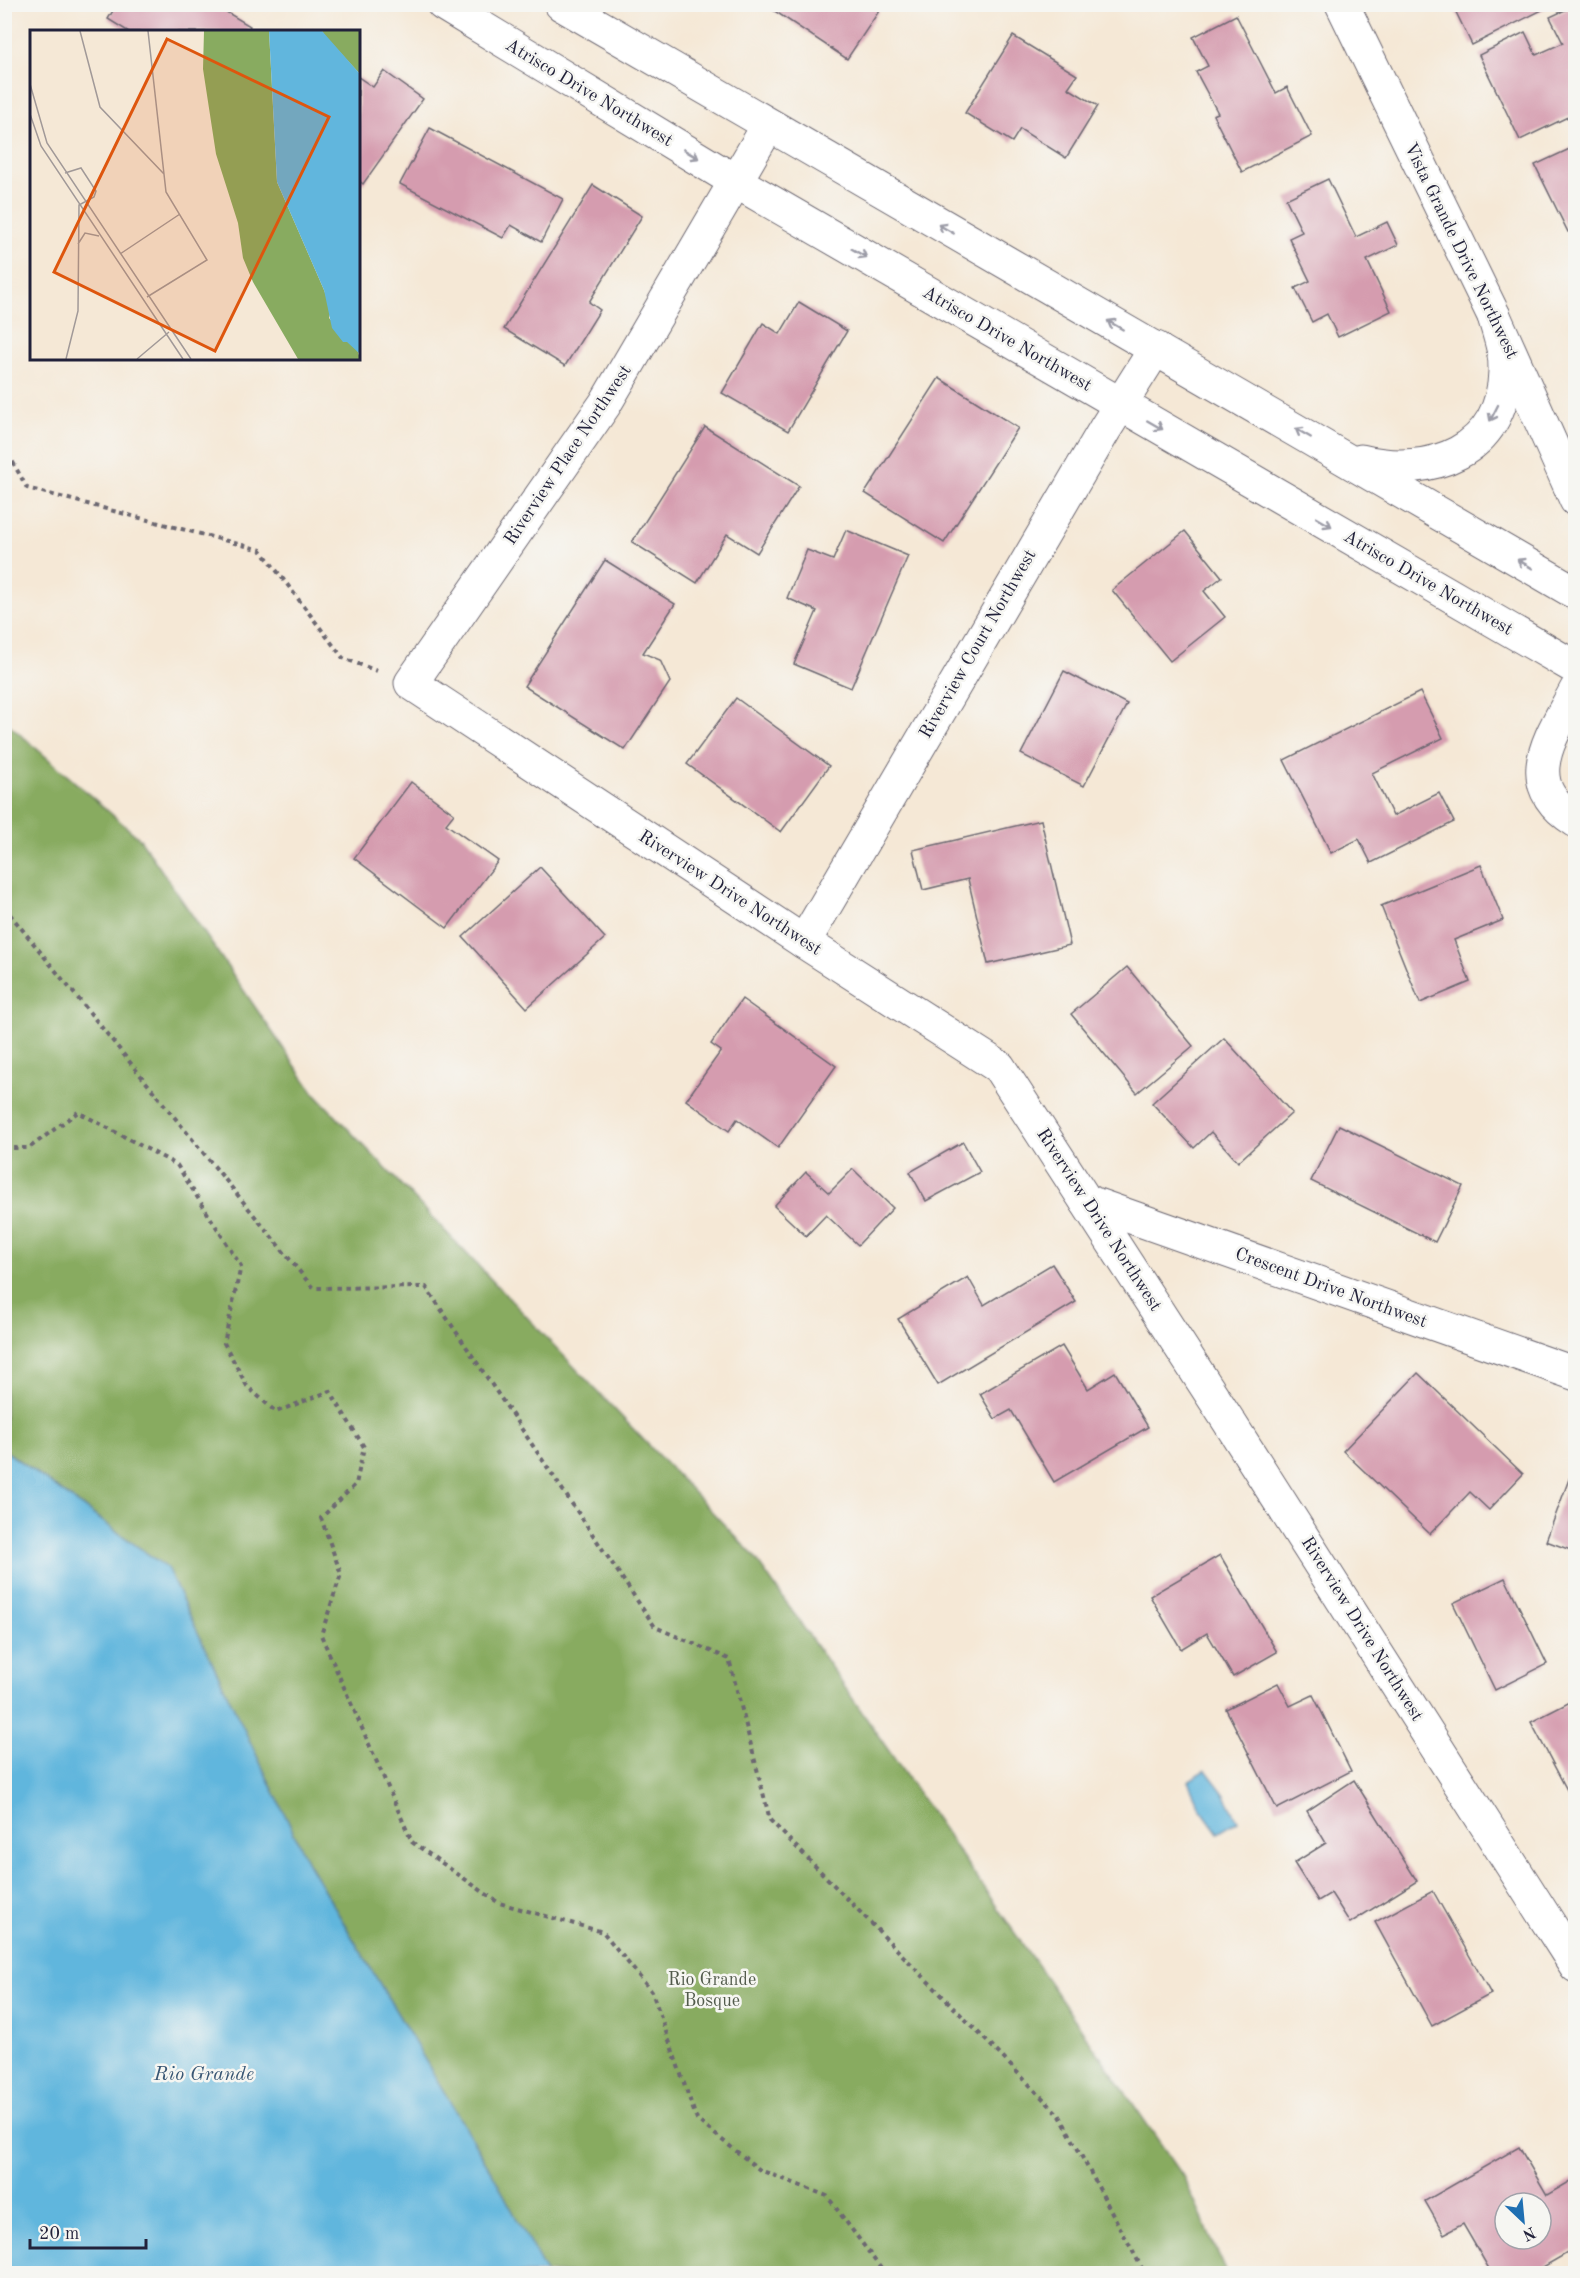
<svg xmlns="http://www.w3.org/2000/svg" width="1580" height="2278" font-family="'Old Standard TT',serif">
<rect width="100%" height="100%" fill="#f6f6f2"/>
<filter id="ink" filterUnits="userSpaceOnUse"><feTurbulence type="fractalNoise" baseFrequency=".0167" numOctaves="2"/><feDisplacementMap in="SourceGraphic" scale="12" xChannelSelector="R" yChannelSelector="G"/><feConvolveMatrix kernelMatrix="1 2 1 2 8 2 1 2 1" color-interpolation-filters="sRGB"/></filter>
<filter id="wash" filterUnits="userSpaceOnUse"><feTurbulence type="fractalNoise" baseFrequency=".008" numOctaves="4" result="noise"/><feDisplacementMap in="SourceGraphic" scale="24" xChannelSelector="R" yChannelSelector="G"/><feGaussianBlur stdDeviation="1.35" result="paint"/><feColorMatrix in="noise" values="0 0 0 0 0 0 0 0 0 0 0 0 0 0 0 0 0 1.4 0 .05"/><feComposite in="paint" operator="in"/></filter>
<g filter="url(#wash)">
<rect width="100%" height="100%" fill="#f5e8d6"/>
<polygon fill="#88ab60" stroke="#55664e" stroke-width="1.5" points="5,721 140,839 314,1093 754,1556 1183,2176 1227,2273 546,2273 491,2171 308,1863 167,1568 5,1450"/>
<g fill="#61b6dd" stroke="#426c8c" stroke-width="1.5">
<polygon points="4,1450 167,1568 308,1863 491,2171 546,2273 5,2273"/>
<polygon points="1206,1770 1225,1795 1238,1821 1218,1833 1200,1808 1188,1781"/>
</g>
<g id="blocks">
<g fill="#d59caf" fill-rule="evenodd">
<polygon points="117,4 213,4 250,26 247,32 129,32 108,19"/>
<polygon points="772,4 870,4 879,11 847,59 770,8"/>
<polygon points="1452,4 1554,4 1472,45"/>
<polygon points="1576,5 1576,113 1520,140 1479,55 1525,32 1536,55 1563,43 1550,17"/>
<polygon points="1236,15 1276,93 1287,87 1312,136 1242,172 1213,115 1218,113 1196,72 1208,66 1193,37"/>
<polygon points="1013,36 1077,75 1068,88 1098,106 1066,158 1020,129 1012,142 965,113"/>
<polygon points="384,71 423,99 363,184 358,180 358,77 373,87"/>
<polygon points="430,128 563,199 541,242 511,225 503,238 400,184"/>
<polygon points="1576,146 1576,229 1568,232 1535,165"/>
<polygon points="1328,179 1356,237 1387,222 1398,245 1367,260 1391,311 1338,337 1327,314 1312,322 1295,288 1310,281 1289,238 1302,232 1286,199"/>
<polygon points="593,185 642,216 589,302 600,310 565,366 504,329"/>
<polygon points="799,302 847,331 788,431 722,393 763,323 780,334"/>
<polygon points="939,378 1018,428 944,543 865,493"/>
<polygon points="705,427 799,486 757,553 727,534 697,583 632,542"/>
<polygon points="846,530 908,556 851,688 794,664 817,611 787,598 807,550 833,560"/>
<polygon points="1185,531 1222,577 1204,591 1225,617 1170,661 1112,590"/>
<polygon points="605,560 675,604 643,653 660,660 670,682 625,750 524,686"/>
<polygon points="1064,671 1127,704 1084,786 1021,754"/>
<polygon points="1420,692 1443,738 1372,773 1393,816 1439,793 1454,822 1371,863 1359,839 1331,853 1284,760"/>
<polygon points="736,698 829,766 781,832 687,764"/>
<polygon points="411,782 454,814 446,824 498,861 447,928 354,858"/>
<polygon points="1041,820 1070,945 988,964 968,879 923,890 913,850"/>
<polygon points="1481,865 1503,920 1454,940 1470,982 1420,1003 1381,906"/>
<polygon points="540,867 605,938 527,1008 463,937"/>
<polygon points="1127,967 1193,1046 1137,1093 1071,1014"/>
<polygon points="742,999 836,1066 778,1148 737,1119 729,1131 686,1100 721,1051 711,1044"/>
<polygon points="1224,1038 1292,1113 1238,1162 1211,1132 1194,1148 1152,1103"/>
<polygon points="1339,1125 1463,1186 1435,1242 1311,1181"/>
<polygon points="963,1142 980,1172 926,1201 910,1172"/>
<polygon points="853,1169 893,1208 858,1245 826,1215 806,1236 774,1206 806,1172 829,1193"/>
<polygon points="1052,1264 1076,1302 938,1385 898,1319 968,1277 984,1305"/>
<polygon points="1062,1346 1088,1389 1115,1372 1148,1427 1054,1482 1011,1410 995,1419 980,1394"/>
<polygon points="1418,1373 1523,1474 1489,1510 1470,1492 1430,1534 1343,1451"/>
<polygon points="1575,1463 1576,1463 1576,1552 1546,1541"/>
<polygon points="1220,1555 1277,1652 1233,1677 1207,1633 1181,1649 1150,1596"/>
<polygon points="1505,1578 1547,1664 1495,1690 1453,1603"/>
<polygon points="1278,1683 1290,1706 1313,1695 1351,1771 1277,1809 1226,1709"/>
<polygon points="1576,1699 1576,1807 1531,1722"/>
<polygon points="1354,1780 1417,1881 1350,1923 1331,1893 1318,1901 1294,1863 1326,1843 1307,1811"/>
<polygon points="1433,1891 1491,1994 1432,2026 1375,1922"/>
<path d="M1519,2147L1547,2195L1576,2178V2248L1531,2274H1492L1463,2224L1444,2234L1425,2201ZM1505,2203H1541V2239H1505Z"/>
</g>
</g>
</g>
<g filter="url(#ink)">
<use href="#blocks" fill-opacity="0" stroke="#6c6771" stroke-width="1.5"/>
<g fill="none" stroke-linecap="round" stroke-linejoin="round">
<defs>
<g id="minor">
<polyline points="1342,4 1494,316 1576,500"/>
<polyline points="768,126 605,404 411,683 804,942 999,1067 1226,1417 1576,1966"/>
<path d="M1576,690C1552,736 1515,783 1576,821"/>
<polyline points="804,942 1105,429 1156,348"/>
<polyline points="1086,1201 1576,1374"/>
</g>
<g id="major">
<polyline points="443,4 735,181 1576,668"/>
<path d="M561,4C898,203 1239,395 1576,593"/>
<path d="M1361,461C1430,478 1503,452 1505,371C1506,352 1499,334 1494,316"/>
</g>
</defs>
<use href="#minor" stroke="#6c6771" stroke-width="35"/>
<use href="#major" stroke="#6c6771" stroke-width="35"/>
<g stroke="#6c6771" stroke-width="4" stroke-dasharray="4.5 4.5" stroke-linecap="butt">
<polyline points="4,446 27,488 261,550 343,658 377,671"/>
<polyline points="4,907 313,1288 426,1287 655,1627 729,1659 770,1820 1060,2116 1145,2274"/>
<polyline points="4,1148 29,1148 78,1112 177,1165 241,1266 224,1343 247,1386 276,1412 330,1391 364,1447 356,1484 321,1518 341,1574 321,1635 412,1842 499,1903 603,1932 652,1992 697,2120 760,2170 827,2196 885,2274"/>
</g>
<use href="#minor" stroke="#fff" stroke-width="33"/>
<use href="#major" stroke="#fff" stroke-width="33"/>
</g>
<defs><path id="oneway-shaft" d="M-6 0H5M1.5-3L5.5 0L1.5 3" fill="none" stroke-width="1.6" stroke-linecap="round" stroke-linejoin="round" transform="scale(1.5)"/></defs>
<g stroke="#9c9ca7">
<use href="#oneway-shaft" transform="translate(691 154) rotate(31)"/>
<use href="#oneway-shaft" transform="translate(946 229) rotate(-150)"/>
<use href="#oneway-shaft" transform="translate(859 253) rotate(30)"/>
<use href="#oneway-shaft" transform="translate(1115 325) rotate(-150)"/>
<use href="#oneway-shaft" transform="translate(1494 413) rotate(117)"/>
<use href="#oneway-shaft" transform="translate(1155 425) rotate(30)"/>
<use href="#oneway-shaft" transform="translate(1303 433) rotate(-150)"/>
<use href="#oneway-shaft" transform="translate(1324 522) rotate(30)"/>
<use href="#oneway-shaft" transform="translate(1525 564) rotate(-149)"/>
</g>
</g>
<g text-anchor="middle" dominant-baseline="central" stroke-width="5" stroke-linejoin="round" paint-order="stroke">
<g font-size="18" fill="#22223b" stroke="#f6f6f2">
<text transform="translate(589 93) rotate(31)">Atrisco Drive Northwest</text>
<text transform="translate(1461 251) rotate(64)">Vista Grande Drive Northwest</text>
<text transform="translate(1007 339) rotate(30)">Atrisco Drive Northwest</text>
<text transform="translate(568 455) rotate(-56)">Riverview Place Northwest</text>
<text transform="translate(1428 583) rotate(30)">Atrisco Drive Northwest</text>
<text transform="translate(978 644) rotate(-60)">Riverview Court Northwest</text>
<text transform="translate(730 893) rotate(33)">Riverview Drive Northwest</text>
<text transform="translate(1099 1220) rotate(57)">Riverview Drive Northwest</text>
<text transform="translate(1331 1288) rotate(20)">Crescent Drive Northwest</text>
<text transform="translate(1362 1629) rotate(58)">Riverview Drive Northwest</text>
</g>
<g font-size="18" fill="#525b4c" stroke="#f6f6f2">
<text x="712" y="1980">Rio Grande<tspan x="712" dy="21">Bosque</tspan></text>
</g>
<g font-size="20" font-style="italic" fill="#385674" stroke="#f6f6f2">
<text x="204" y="2075">Rio Grande</text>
</g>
</g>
<g transform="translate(30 30)">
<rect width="330" height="330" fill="#f5e8d6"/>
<path d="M174,1H239L247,152L294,260L301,280L299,288L327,319L330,329H268L223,252L213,228L208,193L186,124L173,39ZM292,1H330V44L296,7Z" fill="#88ab60"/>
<path d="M239,1H292L330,44V324L317,312H313L302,298L294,260L247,152Z" fill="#61b6dd"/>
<path fill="none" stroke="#a19998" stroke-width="1.5" d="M50,1L70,77L134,144M0,54L17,113L161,329M0,84L11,116L153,329M35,143L51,138L66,161L64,167L49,175L48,281L36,329M48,214L55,203L69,206M90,224L150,184M117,267L177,230L136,162L118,1M107,329L139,302"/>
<path fill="#de560e" fill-opacity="0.15" stroke="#de560e" stroke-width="3" d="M137,9L299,87L185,321L24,242Z"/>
<rect width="330" height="330" fill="none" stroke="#22223b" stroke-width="3"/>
</g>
<rect width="1580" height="2278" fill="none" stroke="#f6f6f2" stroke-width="24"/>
<g transform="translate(1523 2221) rotate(154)"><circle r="28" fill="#f6f6f2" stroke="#a1a1a9" stroke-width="1.5"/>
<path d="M0-4.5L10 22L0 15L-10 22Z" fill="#1f6fb2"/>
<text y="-9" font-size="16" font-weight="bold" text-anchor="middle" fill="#22223b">N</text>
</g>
<path d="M30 2239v9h116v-9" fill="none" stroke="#22223b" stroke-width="3"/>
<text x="39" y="2239" font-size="18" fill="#22223b" stroke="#f6f6f2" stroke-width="4.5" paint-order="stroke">20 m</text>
</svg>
